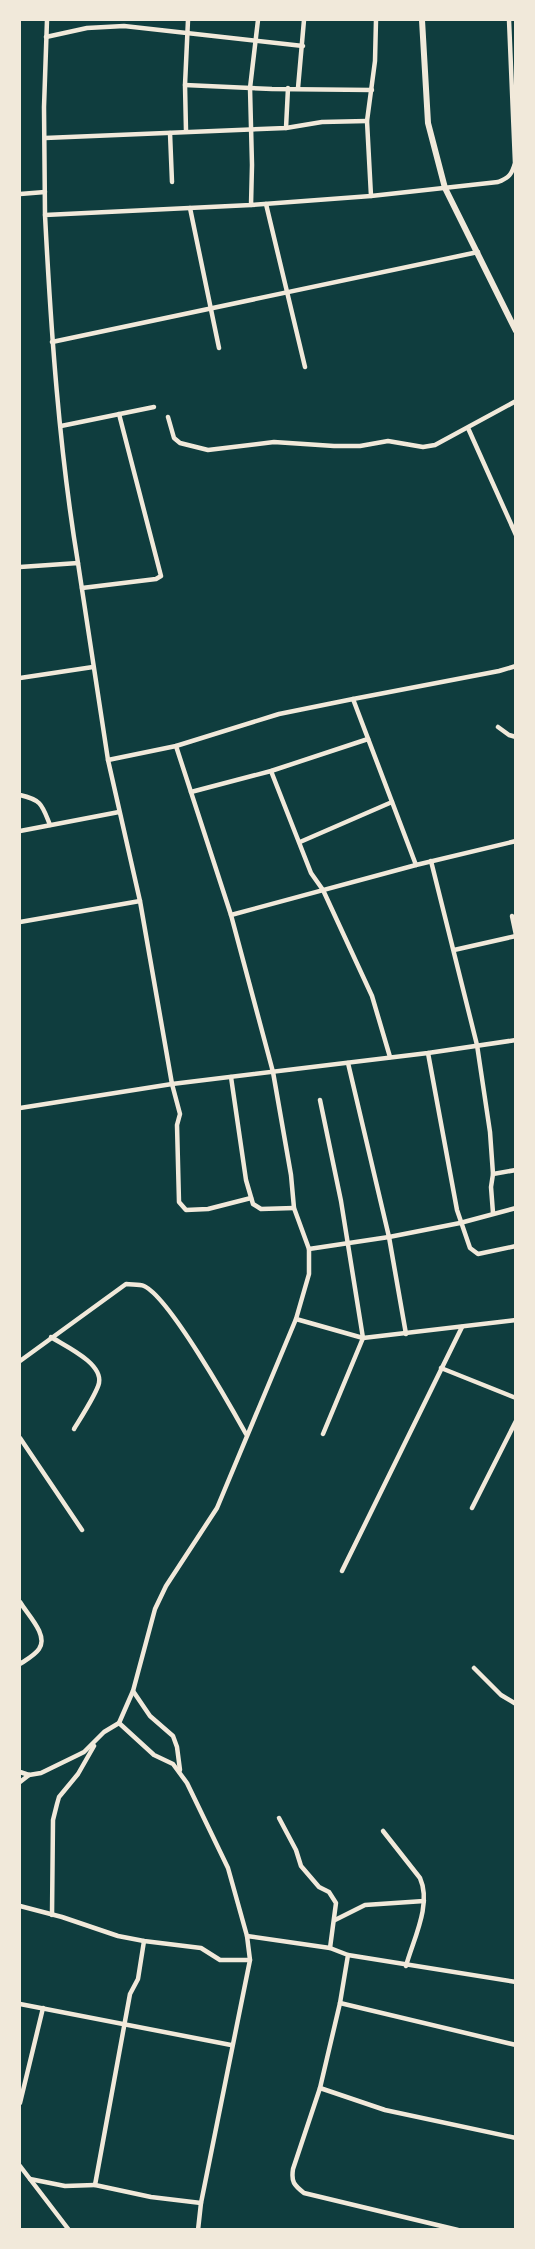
<svg xmlns="http://www.w3.org/2000/svg" width="535" height="2249" font-family="'DM Sans',sans-serif">
<rect width="100%" height="100%" fill="#0f3d3e"/>
<g fill="none" stroke-linecap="round" stroke-linejoin="round">
<g stroke="#f1e9da" stroke-width="4.5">
<polyline points="46,37 87,28 124,26 303,46"/>
<polyline points="185,85 272,89 372,90"/>
<polyline points="298,88 304,20"/>
<polyline points="286,128 288,88"/>
<polyline points="186,131 185,85 188,20"/>
<polyline points="170,133 172,182"/>
<polyline points="45,138 286,128 322,122 367,121"/>
<polyline points="20,194 45,192"/>
<polyline points="371,196 367,121 375,61 376,20"/>
<polyline points="266,204 305,367"/>
<polyline points="251,205 252,165 250,88 258,20"/>
<polyline points="190,208 219,348"/>
<polyline points="45,215 44,107 47,20"/>
<polyline points="52,342 478,252"/>
<polyline points="168,417 174,438 180,443 208,450 274,442 334,446 360,446 388,441 423,447 435,445 516,401"/>
<polyline points="61,426 154,407"/>
<polyline points="468,428 516,535"/>
<path d="M78,563C59,448 51,331 45,215L251,205L371,196L498,182C509,178 512,174 515,163L509,20"/>
<polyline points="20,567 78,563 108,760 140,901 172,1084 180,1114 177,1125 179,1202 186,1210 208,1209 251,1198"/>
<polyline points="82,588 156,579 161,576 119,414"/>
<polyline points="20,678 93,667"/>
<polyline points="353,699 499,671 516,666"/>
<polyline points="498,727 509,735 516,737"/>
<polyline points="176,746 231,915 273,1072 291,1175 294,1208 309,1249"/>
<polyline points="108,760 176,746 279,714 353,699 416,865 516,841"/>
<polyline points="271,771 311,873 323,890 372,996 390,1057"/>
<polyline points="191,792 271,771 368,739"/>
<path d="M20,795C42,800 42,805 50,825"/>
<polyline points="20,831 119,812"/>
<polyline points="300,842 392,802"/>
<polyline points="431,861 477,1045 490,1132 493,1174"/>
<polyline points="231,915 416,865"/>
<polyline points="512,916 516,935"/>
<polyline points="20,922 140,901"/>
<polyline points="454,950 516,936"/>
<polyline points="428,1053 457,1210 470,1248 478,1254 516,1246"/>
<polyline points="348,1063 389,1237 406,1334"/>
<polyline points="231,1077 246,1180 253,1204 261,1209 294,1208"/>
<polyline points="320,1100 341,1201 363,1338 323,1434"/>
<polyline points="20,1108 172,1084 428,1053 516,1040"/>
<polyline points="493,1213 491,1187 493,1174 516,1170"/>
<polyline points="296,1319 363,1338 516,1320"/>
<path d="M51,1337C65,1346 103,1363 99,1383C97,1393 80,1419 74,1429"/>
<path d="M20,1361L126,1284C131,1285 139,1284 144,1286C169,1297 231,1407 246,1434"/>
<polyline points="441,1368 516,1398"/>
<polyline points="20,1438 82,1530"/>
<polyline points="472,1508 516,1421"/>
<polyline points="342,1571 462,1327"/>
<path d="M20,1602C27,1614 49,1635 39,1649C35,1655 26,1660 20,1664"/>
<polyline points="474,1668 501,1695 516,1704"/>
<polyline points="133,1691 150,1716 173,1736 177,1747 180,1770"/>
<polyline points="119,1723 154,1755 173,1764 187,1783 228,1868 247,1936"/>
<polyline points="20,1772 29,1775 41,1773 78,1755 84,1752 104,1732 119,1723 133,1691 155,1609 166,1586 217,1508 296,1319 309,1274 309,1249 389,1237 460,1223 516,1208"/>
<polyline points="20,1782 29,1775"/>
<polyline points="279,1818 296,1850 301,1866 319,1887 329,1892 336,1903 330,1948"/>
<path d="M383,1831L420,1878C432,1905 413,1940 406,1966"/>
<polyline points="20,1906 62,1917 118,1936 144,1941 201,1948 220,1960 250,1960"/>
<polyline points="52,1915 53,1820 57,1804 59,1797 78,1774 94,1746"/>
<polyline points="335,1920 365,1905 424,1901"/>
<polyline points="144,1941 138,1979 130,1994 95,2185 151,2197 201,2203"/>
<polyline points="348,1955 516,1982"/>
<polyline points="340,2003 516,2045"/>
<polyline points="20,2004 231,2045"/>
<polyline points="320,2088 385,2110 516,2138"/>
<polyline points="20,2103 43,2008"/>
<polyline points="20,2166 69,2230"/>
<polyline points="30,2179 65,2186 95,2185"/>
<path d="M198,2230L201,2203L250,1960L247,1936L330,1948L348,1955L340,2003L320,2088L293,2169C291,2182 294,2185 304,2193L458,2230"/>
</g>
<polyline stroke="#f1e9da" stroke-width="6" points="422,20 428,123 445,188 516,331"/>
</g>
<rect width="535" height="2249" fill="none" stroke="#f1e9da" stroke-width="42"/>
</svg>
